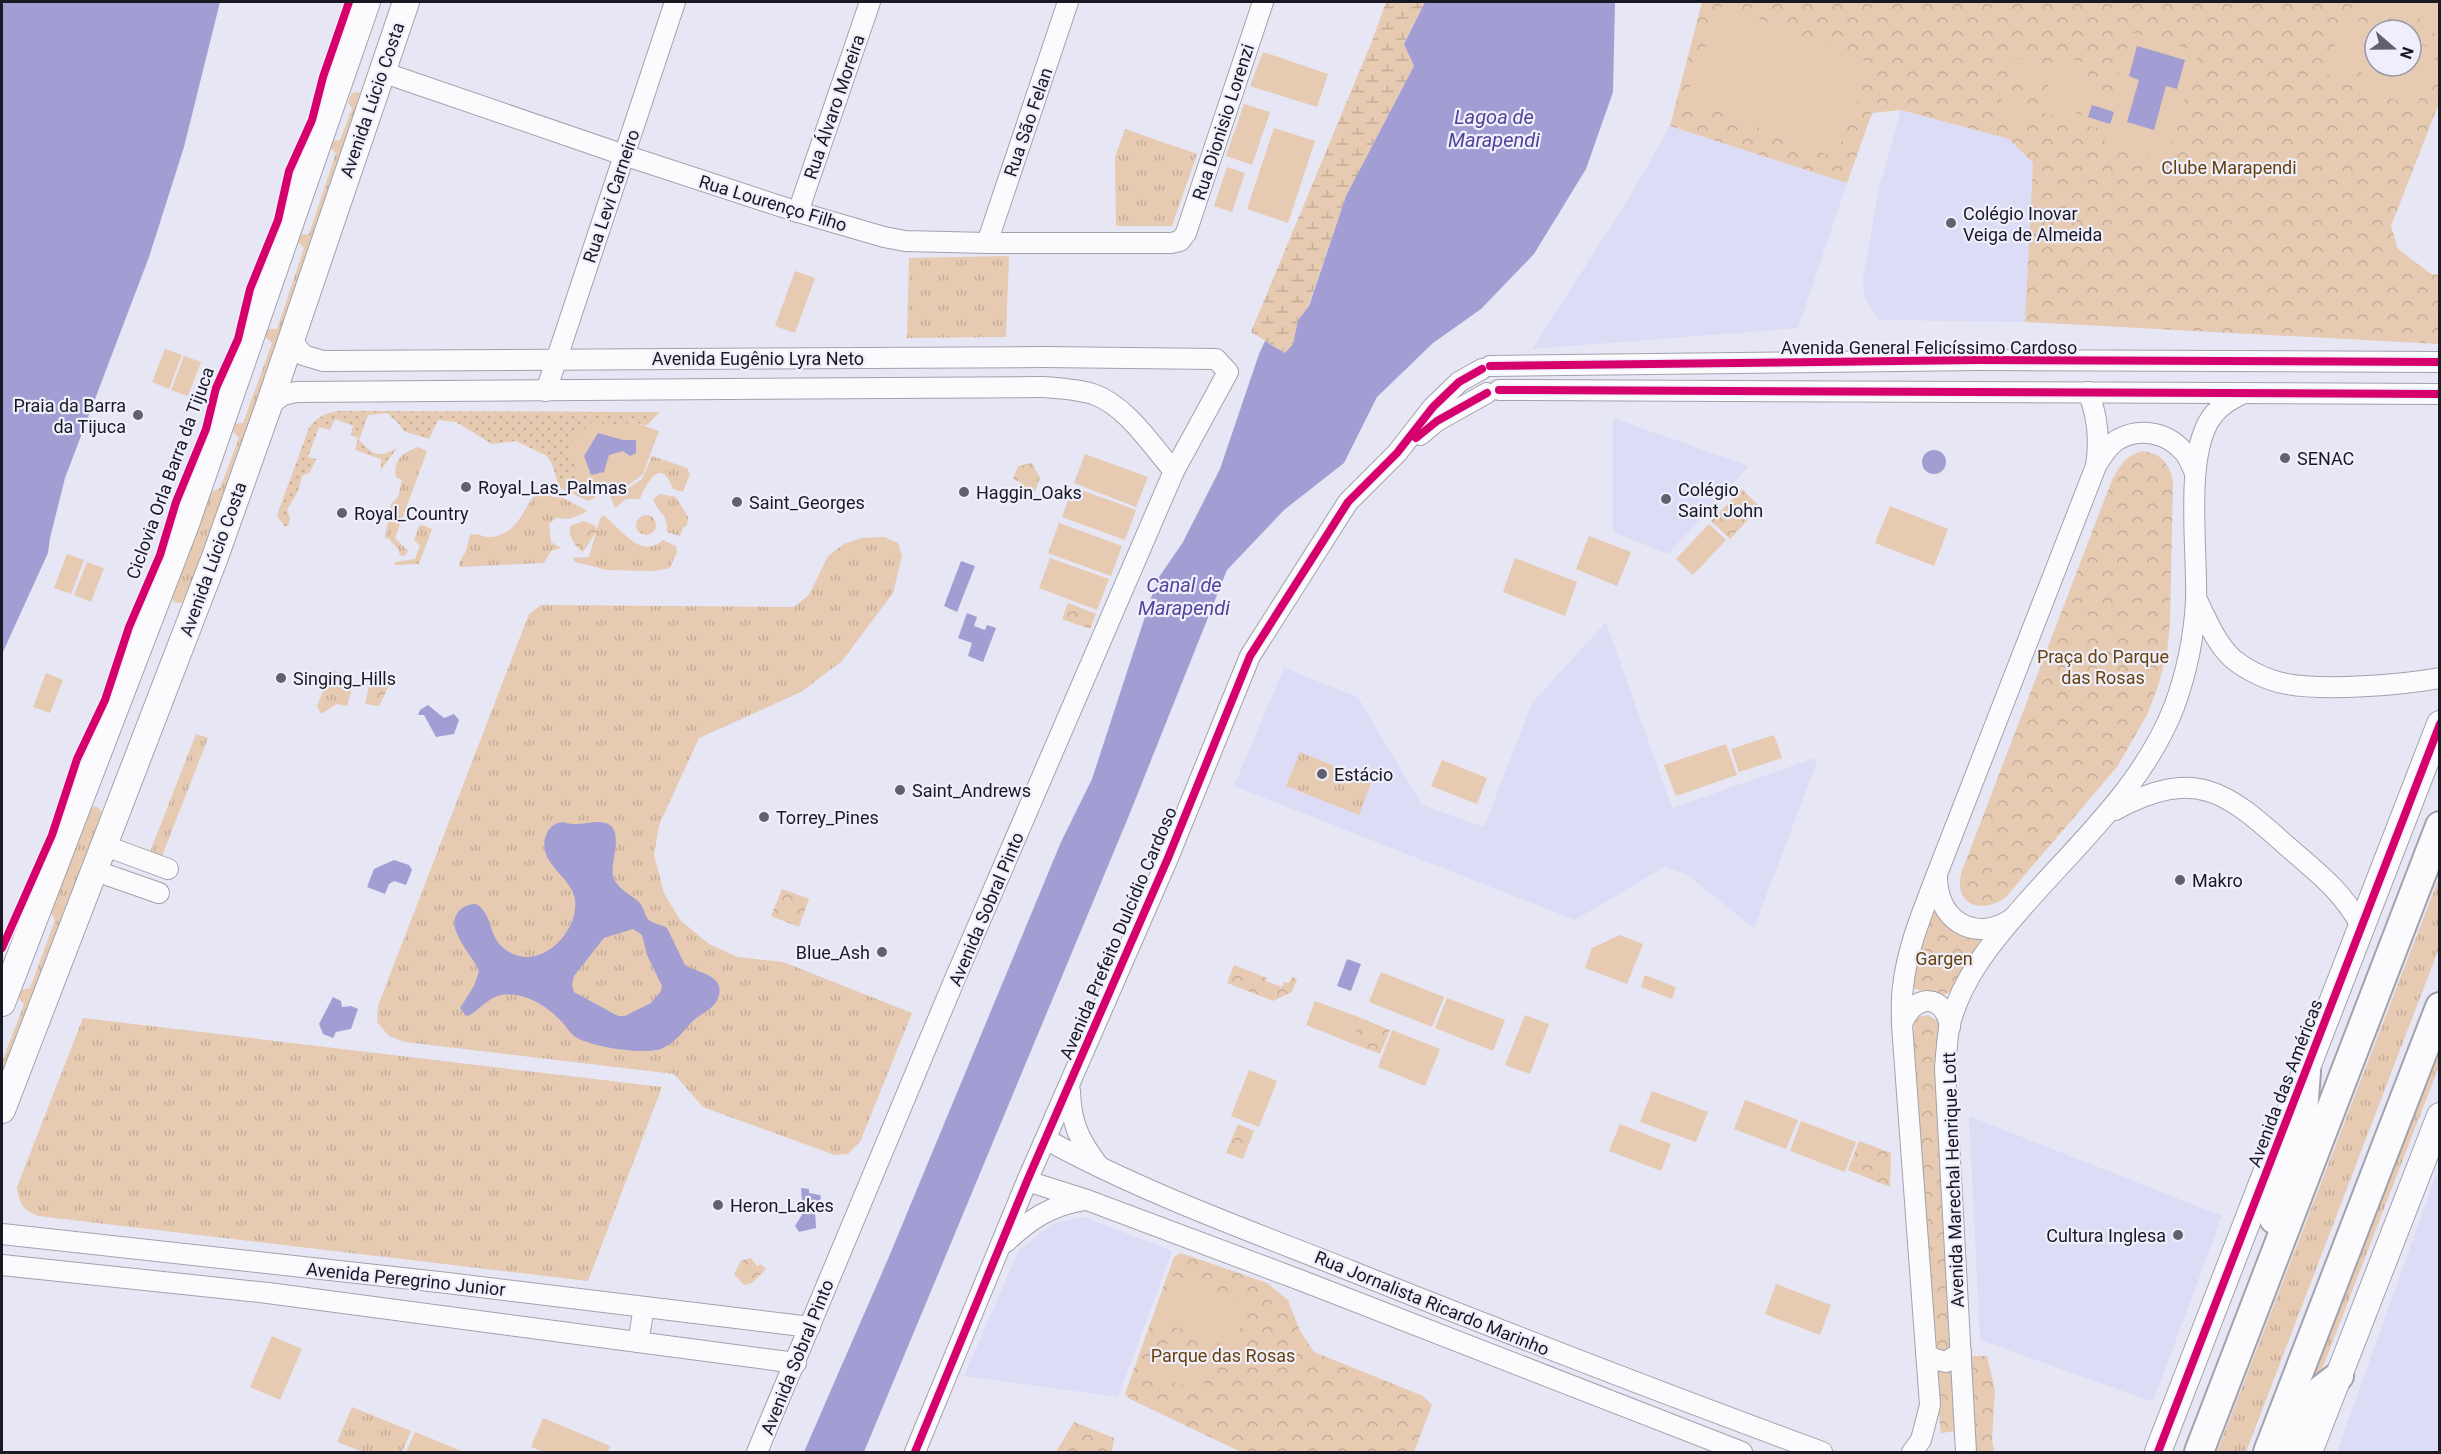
<svg xmlns="http://www.w3.org/2000/svg" width="2441" height="1454" font-family="Roboto,sans-serif">
<defs>
<pattern id="grass-tufts" width="24" height="20" patternUnits="userSpaceOnUse" patternTransform="scale(1.5)"><rect width="24" height="20" fill="#e6cab1"/><path d="M3 7l-1-3M5 7V3M7 7l1-3M15 17l-1-3M17 17v-4M19 17l1-3" fill="none" stroke="#c5ad98"/></pattern>
<pattern id="forest-crowns" width="20" height="18" patternUnits="userSpaceOnUse" patternTransform="scale(1.5)"><rect width="20" height="18" fill="#e6cab1"/><path d="M2 6a3 3 0 1 1 6 0M12 15a3 3 0 1 1 6 0" fill="none" stroke="#c5ad98"/></pattern>
<pattern id="wetland-marsh" width="20" height="14" patternUnits="userSpaceOnUse" patternTransform="scale(1.5)"><rect width="20" height="14" fill="#e6cab1"/><path d="M1 5h8M5 5V1M11 12h8M15 12V8" fill="none" stroke="#c5ad98"/></pattern>
<pattern id="garden-dots" width="8" height="8" patternUnits="userSpaceOnUse" patternTransform="scale(1.5)"><rect width="8" height="8" fill="#e6cab1"/><path d="M2 2h.1M6 6h.1" fill="none" stroke="#c5ad98" stroke-width="1.8" stroke-linecap="round"/></pattern>
</defs>
<rect width="100%" height="100%" fill="#e7e6f4"/>
<g fill="#dddcf7">
<polygon points="1901,110 2009,139 2033,163 2025,322 1878,320 1864,296 1863,279 1879,188"/>
<polygon points="1670,126 1847,183 1798,328 1532,349 1629,198"/>
<polygon points="1613,418 1749,466 1668,554 1613,532"/>
<polygon points="1606,622 1672,808 1815,758 1817,762 1754,928 1686,874 1664,867 1575,920 1234,786 1284,668 1358,697 1422,805 1484,827 1532,703"/>
<polygon points="1969,1116 2222,1216 2153,1402 1980,1340"/>
<polygon points="2436,1175 2440,1177 2439,1452 2337,1452"/>
<polygon points="1084,1217 1172,1251 1118,1397 964,1376 1019,1250 1053,1224"/>
</g>
<g fill="url(#grass-tufts)">
<polygon points="357,92 367,96 222,514 208,535 184,601 179,603 174,602 170,594 205,495 220,488 239,438 230,428 231,424 243,423 272,343 263,335 265,329 277,329 304,248 296,240 298,235 309,234 336,153 328,146 330,141 340,140 352,109 348,102 352,93"/>
<polygon points="1125,129 1197,154 1172,226 1116,226 1115,157"/>
<polygon points="1009,256 1006,337 907,338 909,258"/>
<path d="M418,447L427,451L395,538L408,551L405,556L400,555L398,549L388,538H385L391,504L398,497L402,480L396,477C392,459 405,452 418,447Z"/>
<path d="M652,456L687,468L690,474L683,492L673,489C671,486 671,483 669,480C657,459 643,491 640,499H626L615,508L610,496H616L642,479Z"/>
<path d="M544,486L552,497H561L586,510V512L569,519L556,518L549,524L551,542L561,548L551,551L544,563L460,567L459,563L466,551L470,535C478,532 484,538 492,537C522,533 523,502 544,486Z"/>
<path d="M660,494L676,497L688,517L687,525L683,528L680,536L667,532C668,512 658,514 653,499Z"/>
<circle cx="646" cy="525" r="10"/>
<path d="M603,515C620,527 640,561 663,540L676,546L677,552L670,568L654,571L608,570L575,562L573,558L589,557L600,519Z"/>
<polygon points="422,525 432,529 419,564 394,565 395,562 415,559 420,546 414,540 419,526"/>
<polygon points="884,537 898,543 902,556 893,593 842,661 801,692 699,738 659,825 654,855 664,893 680,920 709,944 737,957 783,962 912,1013 860,1142 848,1154 835,1155 703,1107 674,1074 405,1042 389,1036 377,1022 378,1006 529,614 541,605 794,607 809,595 828,556 844,544 861,538"/>
<polygon points="332,670 347,675 352,689 347,706 337,704 321,714 317,706"/>
<polygon points="196,734 208,738 162,856 150,852"/>
<polygon points="1300,752 1372,781 1359,815 1286,786"/>
<polygon points="95,806 100,809 102,814 76,880 74,901 2,1092 2,1062 24,1004 16,995 18,991 30,988 55,920 49,908 51,895 64,879 90,809"/>
<polygon points="2439,878 2439,948 2246,1452 2217,1452"/>
<path d="M83,1018L662,1087L588,1281L38,1216C23,1210 19,1204 17,1187Z"/>
<polygon points="2439,1029 2439,1066 2297,1434 2285,1452 2326,1324"/>
<polygon points="352,1407 411,1431 402,1452 363,1452 337,1442"/>
</g>
<g fill="url(#forest-crowns)" fill-rule="evenodd">
<path d="M1702,2H2439V103L2391,226L2398,249L2431,274L2439,275V344L2025,322L2033,163L2009,139L1901,110L1872,113L1847,183L1670,126ZM2375,30H2411V66H2375Z"/>
<path d="M2142,451C2162,454 2168,462 2173,481L2170,623L2167,652L2159,683L2147,715L2117,767L2005,898C1979,915 1952,903 1962,871L2112,480C2120,465 2126,456 2142,451Z"/>
<polygon points="1032,463 1040,478 1033,496 1026,499 1017,496 1022,483 1013,479 1018,466"/>
<polygon points="1742,489 1760,507 1730,539 1711,521"/>
<path d="M584,521L593,525L598,529L583,552C575,547 568,536 570,526Z"/>
<polygon points="1068,603 1096,614 1090,629 1062,619"/>
<polygon points="376,676 390,684 379,706 365,704 370,682"/>
<polygon points="782,889 809,899 799,927 771,916"/>
<path d="M1933,900C1948,925 1955,935 1986,940L1963,984L1942,996L1909,987Z"/>
<polygon points="1234,965 1267,978 1266,981 1282,987 1284,982 1289,983 1292,977 1297,979 1292,992 1273,1001 1227,983"/>
<polygon points="1927,1015 1938,1021 1957,1431 1941,1433 1937,1403 1911,1055 1915,1018"/>
<polygon points="1361,1018 1390,1030 1380,1054 1351,1043"/>
<polygon points="1238,1124 1254,1131 1243,1159 1226,1153"/>
<polygon points="1859,1141 1891,1153 1890,1187 1848,1170"/>
<polygon points="1181,1253 1267,1283 1288,1300 1300,1331 1314,1352 1423,1396 1432,1405 1414,1452 1241,1452 1130,1399 1125,1394 1174,1257"/>
<polygon points="751,1258 757,1266 761,1264 766,1269 752,1283 744,1285 734,1274 741,1261"/>
<polygon points="1965,1356 1987,1356 1995,1390 1992,1438 1994,1452 1972,1452"/>
<polygon points="1074,1422 1114,1438 1112,1452 1056,1452"/>
</g>
<polygon fill="url(#wetland-marsh)" points="1386,2 1425,2 1404,43 1414,66 1346,196 1308,307 1298,320 1293,344 1285,353 1251,332 1372,41"/>
<path fill="url(#garden-dots)" d="M339,411H371L660,412L646,426L631,421L578,484L596,488L597,491L595,498L588,501L559,487L552,464L547,456L516,441L492,444L456,422L438,420L429,439L403,431L400,425L387,413L368,415L359,440C374,456 379,458 397,448L381,470V459L355,450L358,438L351,435L353,426L335,419L330,430L319,427L308,457L316,459L310,472L302,476L298,491L287,510L290,518L288,526H284L277,515L309,428C317,417 325,413 339,411Z"/>
<g fill="#e6cab1">
<polygon points="2351,2 2416,2 2407,25"/>
<polygon points="2427,2 2439,2 2439,35 2417,27"/>
<polygon points="1722,4 1872,64 1835,158 1685,98"/>
<polygon points="2346,16 2371,26 2349,83 2324,73"/>
<polygon points="2132,32 2199,52 2166,162 2104,143 2107,131 2079,123 2088,94 2111,100"/>
<polygon points="2375,36 2375,66 2393,66 2382,95 2356,86"/>
<polygon points="2412,41 2438,51 2416,108 2390,98 2402,66 2411,66"/>
<polygon points="1263,52 1328,74 1317,107 1250,86"/>
<polygon points="2058,55 2091,65 2074,122 2040,112"/>
<polygon points="2014,57 2048,68 2042,85 2009,74"/>
<polygon points="2002,97 2035,107 2030,124 1996,114"/>
<polygon points="1244,104 1270,112 1252,165 1226,156"/>
<polygon points="1274,128 1315,141 1288,223 1247,209"/>
<polygon points="1227,167 1245,173 1232,212 1214,206"/>
<polygon points="795,271 815,278 795,333 775,326"/>
<polygon points="165,349 182,355 169,389 152,382"/>
<polygon points="184,356 201,362 188,396 171,390"/>
<polygon points="593,421 620,428 630,421 659,431 643,474 618,493 578,484 570,443"/>
<polygon points="1085,454 1148,477 1136,507 1074,483"/>
<polygon points="1073,487 1136,510 1125,540 1062,517"/>
<polygon points="1890,506 1948,529 1934,566 1875,543"/>
<polygon points="1059,523 1122,546 1111,576 1048,553"/>
<polygon points="1709,524 1726,540 1693,575 1676,559"/>
<polygon points="1589,536 1631,552 1617,586 1576,569"/>
<polygon points="67,554 84,560 71,594 54,588"/>
<polygon points="1050,558 1109,579 1097,610 1039,588"/>
<polygon points="1515,558 1577,582 1565,616 1503,592"/>
<polygon points="87,562 104,568 91,602 74,595"/>
<polygon points="46,673 63,680 50,713 33,707"/>
<polygon points="1774,735 1782,758 1739,772 1731,749"/>
<polygon points="1726,744 1737,775 1676,796 1664,765"/>
<polygon points="1442,760 1487,778 1477,804 1431,786"/>
<polygon points="1620,935 1643,944 1627,984 1585,968 1592,948"/>
<polygon points="1381,972 1444,997 1432,1027 1369,1002"/>
<polygon points="1645,975 1676,987 1672,999 1641,987"/>
<polygon points="1447,998 1505,1020 1493,1051 1435,1028"/>
<polygon points="1315,1001 1361,1018 1351,1043 1306,1025"/>
<polygon points="1525,1015 1549,1024 1530,1074 1505,1065"/>
<polygon points="1392,1030 1440,1049 1425,1086 1378,1067"/>
<polygon points="1249,1070 1277,1081 1259,1127 1231,1116"/>
<polygon points="1652,1091 1708,1112 1696,1142 1640,1122"/>
<polygon points="1745,1100 1798,1120 1786,1149 1734,1129"/>
<polygon points="1801,1121 1856,1142 1845,1172 1790,1151"/>
<polygon points="1620,1124 1671,1144 1661,1171 1609,1151"/>
<polygon points="1172,1276 1249,1304 1233,1348 1156,1320"/>
<polygon points="1776,1284 1831,1305 1820,1335 1765,1314"/>
<polygon points="272,1336 302,1349 280,1400 250,1387"/>
<polygon points="1164,1343 1212,1360 1201,1392 1153,1374"/>
<polygon points="543,1418 610,1446 608,1452 544,1452 531,1447"/>
<polygon points="415,1432 464,1452 406,1452"/>
</g>
<g fill="#a29ed4" fill-rule="evenodd">
<polygon points="2,2 220,2 184,147 149,257 65,478 50,538 48,553 2,654"/>
<polygon points="1425,2 1615,2 1613,92 1586,169 1534,254 1481,309 1433,343 1377,397 1344,463 1284,510 1227,570 1130,813 864,1452 804,1452 888,1259 1061,842 1092,779 1157,580 1183,542 1220,469 1259,354 1265,341 1285,353 1293,344 1298,320 1309,306 1346,196 1414,66 1404,44"/>
<polygon points="2137,46 2185,60 2177,89 2166,86 2154,130 2127,122 2139,80 2129,76"/>
<polygon points="2092,105 2114,112 2110,124 2088,117"/>
<polygon points="598,433 623,440 636,440 636,453 630,456 623,451 609,455 604,472 591,475 584,456"/>
<circle cx="1934" cy="462" r="12"/>
<polygon points="961,561 975,566 957,612 944,606"/>
<polygon points="967,613 977,617 974,626 985,630 987,625 996,628 983,662 968,656 972,643 958,638"/>
<polygon points="428,705 444,718 454,714 459,720 454,734 436,737 424,715 418,715 420,710"/>
<path d="M563,822C580,828 594,818 608,824C624,832 610,862 613,876C616,888 630,894 639,902C645,908 644,917 650,921C655,924 662,925 667,928L685,965C698,973 724,975 719,995C716,1010 699,1013 690,1024C682,1033 674,1043 663,1048C647,1056 589,1047 574,1036C569,1032 566,1026 562,1022C546,1005 525,992 501,995C489,997 480,1009 470,1015L466,1016L460,1008L474,986L479,971C473,955 443,928 459,911C464,906 469,904 476,904C496,916 485,941 513,954C544,968 579,930 575,900C572,875 532,862 548,831C552,825 556,823 563,822ZM633,929L642,935L647,955L662,986L661,991L651,1003L625,1016H618L574,992L572,985L574,976L604,938Z"/>
<polygon points="394,860 409,865 412,870 406,885 394,881 389,884 385,894 367,887 374,869"/>
<polygon points="1347,959 1361,964 1351,991 1337,986"/>
<polygon points="333,997 341,1001 342,1007 351,1006 358,1009 351,1029 336,1032 333,1038 323,1034 319,1024"/>
<polygon points="801,1188 809,1189 809,1193 820,1195 821,1198 815,1210 816,1228 799,1232 795,1226 803,1213"/>
</g>
<g fill="none" stroke-linecap="round" stroke-linejoin="round">
<defs>
<g id="minor">
<polyline points="382,72 624,155 798,212 884,237 905,241 987,243 1171,243 1180,241 1186,233 1263,2"/>
<polyline points="798,212 870,2"/>
<polyline points="987,243 1068,2"/>
<polyline points="291,339 303,355 323,361 1043,357 1216,359 1228,372 1174,471 954,981 757,1452"/>
<polyline points="1490,366 1979,360 2440,362"/>
<polyline points="1499,390 2440,394"/>
<polyline points="546,391 675,2"/>
<path d="M269,405L283,395L296,392L1041,387C1058,388 1076,389 1093,394C1127,406 1151,445 1174,471"/>
<polyline points="1420,435 1437,421 1487,393"/>
<path d="M2097,464C2103,455 2109,444 2119,439C2141,427 2168,433 2184,452C2189,458 2192,466 2195,473"/>
<path d="M2197,600C2207,620 2216,644 2233,659C2248,671 2269,681 2287,684C2327,691 2400,685 2440,678"/>
<path d="M2115,810C2202,763 2231,797 2295,853C2322,876 2346,896 2362,928"/>
<polyline points="103,845 168,869"/>
<polyline points="93,870 159,893"/>
<path d="M1937,877C1937,919 1973,943 2010,920"/>
<path d="M1902,1024C1914,993 1945,993 1950,1027"/>
<path d="M1070,1091C1071,1123 1079,1140 1098,1165"/>
<path d="M1047,1140C1144,1193 1248,1230 1351,1271C1507,1333 1664,1394 1822,1452"/>
<polyline points="1027,1181 1087,1200 1300,1280 1742,1452"/>
<polyline points="2,1234 439,1282 810,1327"/>
<path d="M1006,1242C1029,1220 1051,1205 1084,1200"/>
<polyline points="2,1265 268,1293 796,1363"/>
<polyline points="638,1342 644,1307"/>
<polyline points="1926,1353 1934,1359 1946,1362 1961,1352"/>
<polyline points="915,1452 1027,1181 1168,858 1250,656 1348,502 1397,453 1433,407 1459,382 1482,369"/>
<path d="M1912,1452L1921,1440L1930,1405L1902,1025C1902,1012 1901,999 1903,987C1907,948 1923,911 1937,874L2096,466C2100,440 2098,416 2088,392"/>
<path d="M1966,1452L1945,1069C1946,1055 1947,1041 1949,1028C1960,979 1995,938 2027,902C2081,841 2144,784 2174,707C2187,672 2194,637 2196,601C2198,552 2183,450 2214,414C2222,404 2233,398 2244,393"/>
</g>
<g id="major">
<polyline points="2,1003 186,524 367,2"/>
<polyline points="2,1110 215,557 269,405 406,2"/>
<polyline points="2158,1452 2440,724"/>
<polyline points="2309,1452 2440,1116"/>
</g>
<g id="highway">
<polyline points="2274,1219 2285,1166 2303,1112 2306,1072"/>
<polyline points="2199,1452 2440,826"/>
<polyline points="2268,1452 2440,1007"/>
<polyline points="2293,1452 2318,1396 2322,1389 2339,1376"/>
</g>
</defs>
<use href="#minor" stroke="#a2a2ae" stroke-width="22"/>
<use href="#major" stroke="#a2a2ae" stroke-width="28"/>
<use href="#highway" stroke="#a2a2ae" stroke-width="32"/>
<use href="#minor" stroke="#fbfbfd" stroke-width="20"/>
<use href="#major" stroke="#fbfbfd" stroke-width="26"/>
<use href="#highway" stroke="#fbfbfd" stroke-width="28"/>
<defs>
<g id="cycleway">
<polyline points="1490,366 1979,360 2440,362"/>
<polyline points="1499,390 2440,394"/>
<polyline points="1416,438 1437,421 1487,393"/>
<polyline points="2,948 52,835 77,759 105,700 129,627 160,555 176,502 206,429 216,388 238,339 250,289 278,220 289,171 312,120 323,77 349,2"/>
<polyline points="915,1452 1027,1181 1168,858 1250,656 1348,502 1397,453 1433,407 1459,382 1482,369"/>
<polyline points="2158,1452 2440,724"/>
</g>
</defs>
<use href="#cycleway" stroke="#efeffc" stroke-width="11"/>
<use href="#cycleway" stroke="#d6006c" stroke-width="8"/>
</g>
<g fill="#61616d" stroke="#efeffc" stroke-width="2">
<circle cx="1951" cy="223" r="6"/>
<circle cx="138" cy="415" r="6"/>
<circle cx="2285" cy="458" r="6"/>
<circle cx="466" cy="487" r="6"/>
<circle cx="964" cy="492" r="6"/>
<circle cx="1666" cy="499" r="6"/>
<circle cx="737" cy="502" r="6"/>
<circle cx="342" cy="513" r="6"/>
<circle cx="281" cy="678" r="6"/>
<circle cx="1322" cy="774" r="6"/>
<circle cx="900" cy="790" r="6"/>
<circle cx="764" cy="817" r="6"/>
<circle cx="2180" cy="880" r="6"/>
<circle cx="882" cy="952" r="6"/>
<circle cx="718" cy="1205" r="6"/>
<circle cx="2178" cy="1235" r="6"/>
</g>
<g text-anchor="middle" dominant-baseline="central" stroke-width="4.5" stroke-linejoin="round" paint-order="stroke">
<g font-size="18" fill="#191924" stroke="#efeffc">
<text transform="translate(372 100) rotate(-71)">Avenida Lúcio Costa</text>
<text transform="translate(834 107) rotate(-71)">Rua Álvaro Moreira</text>
<text transform="translate(1028 122) rotate(-71)">Rua São Felan</text>
<text transform="translate(1223 122) rotate(-72)">Rua Dionisio Lorenzi</text>
<text transform="translate(611 196) rotate(-71)">Rua Levi Carneiro</text>
<text transform="translate(773 203) rotate(17)">Rua Lourenço Filho</text>
<text x="1929" y="347">Avenida General Felicíssimo Cardoso</text>
<text x="758" y="358">Avenida Eugênio Lyra Neto</text>
<text transform="translate(170 473) rotate(-70)">Ciclovia Orla Barra da Tijuca</text>
<text transform="translate(213 559) rotate(-70)">Avenida Lúcio Costa</text>
<text transform="translate(986 909) rotate(-67)">Avenida Sobral Pinto</text>
<text transform="translate(1118 933) rotate(-67)">Avenida Prefeito Dulcídio Cardoso</text>
<text transform="translate(2285 1083) rotate(-69)">Avenida das Américas</text>
<text transform="translate(1953 1180) rotate(-92)">Avenida Marechal Henrique Lott</text>
<text transform="translate(406 1279) rotate(6)">Avenida Peregrino Junior</text>
<text transform="translate(1432 1303) rotate(22)">Rua Jornalista Ricardo Marinho</text>
<text transform="translate(797 1357) rotate(-68)">Avenida Sobral Pinto</text>
</g>
<g font-size="18" fill="#67420d" stroke="#efeffc">
<text x="2229" y="167">Clube Marapendi</text>
<text x="2103" y="656">Praça do Parque<tspan x="2103" dy="21">das Rosas</tspan></text>
<text x="1944" y="958">Gargen</text>
<text x="1223" y="1355">Parque das Rosas</text>
</g>
<g font-size="18" fill="#191924" stroke="#efeffc" text-anchor="start">
<text x="1963" y="213">Colégio Inovar<tspan x="1963" dy="21">Veiga de Almeida</tspan></text>
<text x="126" y="405" text-anchor="end">Praia da Barra<tspan x="126" dy="21">da Tijuca</tspan></text>
<text x="2297" y="458">SENAC</text>
<text x="478" y="487">Royal_Las_Palmas</text>
<text x="1678" y="489">Colégio<tspan x="1678" dy="21">Saint John</tspan></text>
<text x="976" y="492">Haggin_Oaks</text>
<text x="749" y="502">Saint_Georges</text>
<text x="354" y="513">Royal_Country</text>
<text x="293" y="678">Singing_Hills</text>
<text x="1334" y="774">Estácio</text>
<text x="912" y="790">Saint_Andrews</text>
<text x="776" y="817">Torrey_Pines</text>
<text x="2192" y="880">Makro</text>
<text x="870" y="952" text-anchor="end">Blue_Ash</text>
<text x="730" y="1205">Heron_Lakes</text>
<text x="2166" y="1235" text-anchor="end">Cultura Inglesa</text>
</g>
<g font-size="20" font-style="italic" fill="#51439a" stroke="#efeffc">
<text x="1494" y="117">Lagoa de<tspan x="1494" dy="23">Marapendi</tspan></text>
<text x="1184" y="585">Canal de<tspan x="1184" dy="23">Marapendi</tspan></text>
</g>
</g>
<rect width="2441" height="1454" fill="none" stroke="#191924" stroke-width="6"/>
<g transform="translate(2393 48) rotate(110)"><circle r="28" fill="#efeffc" stroke="#9999a6" stroke-width="1.5"/>
<path d="M0-4.5L10 22L0 15L-10 22Z" fill="#61616d"/>
<text y="-9" font-size="16" font-weight="bold" text-anchor="middle" fill="#191924">N</text>
</g>
</svg>
